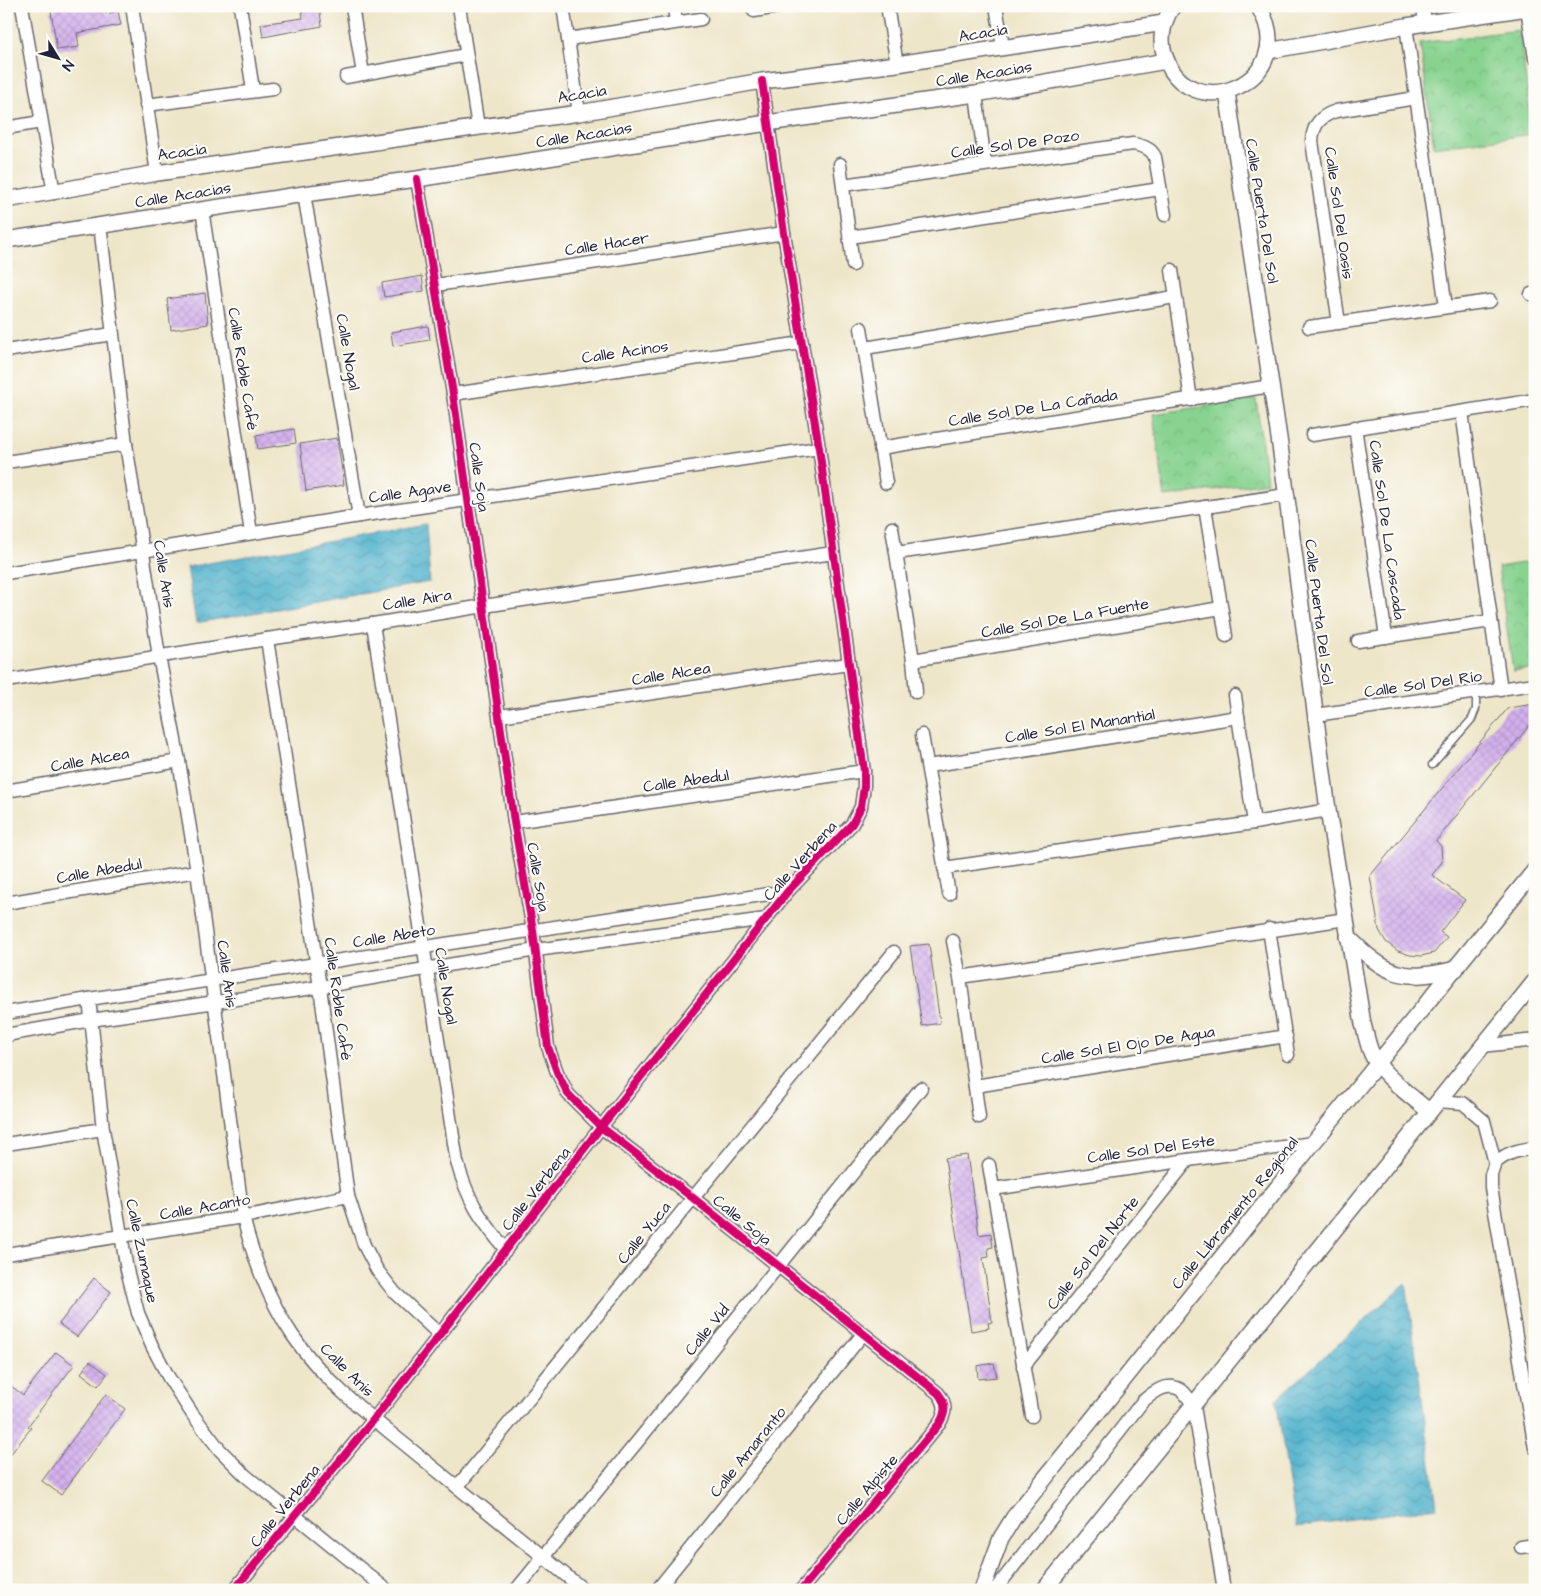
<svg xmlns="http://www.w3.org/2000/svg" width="1541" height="1596" font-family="'Architects Daughter',sans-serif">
<defs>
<pattern id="park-crowns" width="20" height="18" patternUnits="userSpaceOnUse" patternTransform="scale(1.25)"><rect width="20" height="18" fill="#88d390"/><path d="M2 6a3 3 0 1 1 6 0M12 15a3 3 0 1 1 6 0" fill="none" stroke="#75b57d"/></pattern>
<pattern id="water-waves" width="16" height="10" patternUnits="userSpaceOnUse" patternTransform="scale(1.25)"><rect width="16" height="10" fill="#4db1cc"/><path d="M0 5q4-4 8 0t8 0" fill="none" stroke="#4090a7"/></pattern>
<pattern id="building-cross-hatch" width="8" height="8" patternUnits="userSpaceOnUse" patternTransform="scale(1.25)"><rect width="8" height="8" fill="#d3b0ed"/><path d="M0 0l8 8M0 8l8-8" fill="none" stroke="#b597cc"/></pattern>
</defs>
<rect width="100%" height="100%" fill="#fdfcf7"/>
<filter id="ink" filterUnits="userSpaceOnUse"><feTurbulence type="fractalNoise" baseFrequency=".02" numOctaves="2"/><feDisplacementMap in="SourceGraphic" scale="10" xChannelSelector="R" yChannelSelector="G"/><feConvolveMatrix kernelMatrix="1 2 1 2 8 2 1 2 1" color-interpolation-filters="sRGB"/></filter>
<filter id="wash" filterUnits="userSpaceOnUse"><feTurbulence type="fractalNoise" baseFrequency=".0096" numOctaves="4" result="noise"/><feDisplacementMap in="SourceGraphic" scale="20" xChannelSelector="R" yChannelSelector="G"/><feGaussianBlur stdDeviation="1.12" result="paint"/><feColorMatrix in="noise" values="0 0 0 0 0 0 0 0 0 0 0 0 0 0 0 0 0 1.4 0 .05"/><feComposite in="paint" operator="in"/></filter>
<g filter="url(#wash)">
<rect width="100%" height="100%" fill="#eee6c9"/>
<g fill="url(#park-crowns)" stroke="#557a66">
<polygon points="1519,30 1533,134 1434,147 1420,43"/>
<polygon points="1256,399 1267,482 1165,497 1153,414"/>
<polygon points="1535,561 1535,668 1513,671 1498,567"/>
</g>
<g fill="url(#water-waves)" stroke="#386a84">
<polygon points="426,524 430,582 196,623 187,567"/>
<polygon points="1406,1283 1437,1507 1296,1527 1276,1400"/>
</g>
<g id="blocks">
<g fill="url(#building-cross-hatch)">
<polygon points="54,6 105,6 106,14 118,11 121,25 77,33 79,47 57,50 51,11 55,10"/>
<polygon points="301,6 319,6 322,26 263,37 261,24 303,18"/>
<polygon points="422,276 424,291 384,297 382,283"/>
<polygon points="205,293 208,324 171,330 167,299"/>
<polygon points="428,326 430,340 393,346 391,332"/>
<polygon points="294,429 296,443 258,449 256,435"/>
<polygon points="337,438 344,485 306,491 300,444"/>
<polygon points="1535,704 1535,725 1529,726 1436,841 1441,846 1442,862 1432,875 1465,900 1440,932 1447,937 1434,953 1421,956 1410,955 1398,951 1386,942 1379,930 1370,876 1508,708"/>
<polygon points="929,944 940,1023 922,1026 910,946"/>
<polygon points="967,1155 979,1235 991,1233 993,1247 988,1248 989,1257 983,1258 992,1322 988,1323 989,1328 971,1331 945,1158"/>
<polygon points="94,1278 111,1292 77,1337 59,1324"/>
<polygon points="56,1352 74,1365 28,1426 31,1428 6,1460 6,1382 23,1395"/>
<polygon points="90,1361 107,1374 98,1386 81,1373"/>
<polygon points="994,1363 997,1377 978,1379 977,1366"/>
<polygon points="106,1394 125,1409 61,1495 42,1481"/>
</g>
</g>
</g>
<g filter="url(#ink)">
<use href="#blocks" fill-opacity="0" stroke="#69676d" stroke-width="1"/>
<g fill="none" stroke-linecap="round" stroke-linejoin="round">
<defs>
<polyline id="service" points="1432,765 1472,719 1476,709 1476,693"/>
<g id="minor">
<polyline points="22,6 54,193"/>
<polyline points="132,6 157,173"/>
<polyline points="240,6 253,90"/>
<polyline points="352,6 363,74"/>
<polyline points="459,6 478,127"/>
<polyline points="563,6 579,113"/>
<polyline points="674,6 676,22"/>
<polyline points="887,6 897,64"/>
<polyline points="996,6 1003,47"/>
<polyline points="1423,6 1425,24"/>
<polyline points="1527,8 1535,58"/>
<polyline points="754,11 784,6"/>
<polyline points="1406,26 1446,307"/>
<polyline points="568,39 701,19"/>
<polyline points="346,77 466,55"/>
<polyline points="976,94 985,164"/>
<polyline points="146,105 273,89"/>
<polyline points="6,128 41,122"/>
<polyline points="840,164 853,265"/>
<path d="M417,179L453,394L514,822L533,930L548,1047L557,1072L568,1094L601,1127L693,1198L938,1393C947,1404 946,1413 939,1424L801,1590"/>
<path d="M843,185L1133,144C1143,146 1151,148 1155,157L1165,215"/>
<polyline points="304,194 359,516"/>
<polyline points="202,209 251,533"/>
<path d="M100,225L126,444L159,656L179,761L197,871L243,1217C254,1260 268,1299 293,1336C324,1382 370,1416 413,1451C470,1498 527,1544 584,1590"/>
<polyline points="850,237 1160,189"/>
<polyline points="1172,270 1191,400"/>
<polyline points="435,285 572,266 784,233"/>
<polyline points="1531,294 1535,293"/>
<path d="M1339,323L1312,141C1313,124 1321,116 1336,111L1416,98"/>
<polyline points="1309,327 1490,301"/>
<polyline points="861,328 886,483"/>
<polyline points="865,348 1175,297"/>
<polyline points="6,351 112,334"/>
<polyline points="453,394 802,343"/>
<polyline points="1462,412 1501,690"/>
<polyline points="1355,427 1386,637"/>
<polyline points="1312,435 1535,400"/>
<polyline points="880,448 1271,386"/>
<polyline points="6,462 126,444"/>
<polyline points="1205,507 1226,636"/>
<polyline points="892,528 913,660 916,692"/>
<polyline points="897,553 1286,495"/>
<polyline points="6,573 359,516 819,448"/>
<path d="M373,624L457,1162C468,1201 480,1218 506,1250"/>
<polyline points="267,639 320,987 348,1196 364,1245 377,1270 395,1293 440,1335"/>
<polyline points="1358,641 1491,621"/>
<polyline points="913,660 1221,608"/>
<polyline points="6,681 267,639 373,624 484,606 833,553"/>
<polyline points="1235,696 1254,823"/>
<polyline points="1315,715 1535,684"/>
<polyline points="500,716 848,664"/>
<polyline points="922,735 949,894"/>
<polyline points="928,766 1238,717"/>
<polyline points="6,791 179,761"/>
<polyline points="514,822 864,771"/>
<polyline points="944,868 1254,823 1328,810"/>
<polyline points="6,903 197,871"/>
<polyline points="1269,929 1288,1055"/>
<polyline points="953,941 960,977 979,1117"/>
<polyline points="960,977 1346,919"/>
<polyline points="89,999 103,1129 127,1270 138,1313 152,1346 169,1378 193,1415 220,1450 246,1476 387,1590"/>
<polyline points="6,1013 89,999 788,891"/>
<polyline points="6,1035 91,1020 320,987 536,950 766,919"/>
<polyline points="1482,1046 1535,1040"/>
<polyline points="975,1086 1286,1036"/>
<polyline points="1438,1101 1463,1103 1484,1121 1495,1163"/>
<polyline points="6,1144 103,1129"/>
<polyline points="1495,1163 1491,1175 1491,1188 1535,1448"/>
<path d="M1495,1163C1508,1152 1518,1150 1535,1148"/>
<polyline points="989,1165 1032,1416"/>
<polyline points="993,1189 1188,1160 1313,1143"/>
<polyline points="6,1254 243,1217 348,1196"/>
<polyline points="1023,1367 1188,1160"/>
<polyline points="457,1487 894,952"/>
<polyline points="1521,1547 1535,1545"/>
<polyline points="234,1590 374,1419 601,1127 788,891 852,824 861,807 864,786 864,771 819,448 784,233 762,81"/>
<polyline points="516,1590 642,1436 921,1088"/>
<polyline points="657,1590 863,1334"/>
<path d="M995,1590L1143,1401C1154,1392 1167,1381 1181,1390C1186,1393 1190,1401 1194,1406L1224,1590"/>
</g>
<g id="tertiary">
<path d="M1173,6C1164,19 1159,37 1164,53C1187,132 1305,80 1258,6"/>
<polyline points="1268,51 1406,26 1535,7"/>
<path d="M1227,92L1279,438L1328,810L1363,1024C1367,1038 1369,1053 1378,1064C1389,1080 1414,1099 1429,1111"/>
<polyline points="6,200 157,173 579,113 762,81 897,64 1164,23"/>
<polyline points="6,240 304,194 417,179 767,123 976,94 1166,61"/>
<path d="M1348,937C1387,976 1402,982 1456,969"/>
<polyline points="982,1590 1001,1538 1014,1517 1313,1143 1535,870"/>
<polyline points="1044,1590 1535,981"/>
</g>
</defs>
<use href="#service" stroke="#69676d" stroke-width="9"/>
<use href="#minor" stroke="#69676d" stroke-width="15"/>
<use href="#tertiary" stroke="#69676d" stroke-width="18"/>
<use href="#service" stroke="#fff" stroke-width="6"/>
<use href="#minor" stroke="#fff" stroke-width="12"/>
<use href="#tertiary" stroke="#fff" stroke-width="15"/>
<defs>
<g id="cycleway">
<path d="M417,179L453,394L514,822L533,930L548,1047L557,1072L568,1094L601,1127L693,1198L938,1393C947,1404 946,1413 939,1424L801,1590"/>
<polyline points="234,1590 374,1419 601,1127 788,891 852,824 861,807 864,786 864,771 819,448 784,233 762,81"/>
</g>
</defs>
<use href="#cycleway" stroke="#fdfcf7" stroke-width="11"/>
<use href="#cycleway" stroke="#d6006c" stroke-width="8"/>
</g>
</g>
<g text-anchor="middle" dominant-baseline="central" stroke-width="4.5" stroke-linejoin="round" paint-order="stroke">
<g font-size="16" fill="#22223b" stroke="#fdfcf7">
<text transform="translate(983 33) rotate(-9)">Acacia</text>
<text transform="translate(984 74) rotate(-9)">Calle Acacias</text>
<text transform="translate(582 94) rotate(-9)">Acacia</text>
<text transform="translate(584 135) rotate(-9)">Calle Acacias</text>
<text transform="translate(1015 144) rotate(-8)">Calle Sol De Pozo</text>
<text transform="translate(182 152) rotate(-8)">Acacia</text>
<text transform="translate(183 195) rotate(-9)">Calle Acacias</text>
<text transform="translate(1262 211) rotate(81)">Calle Puerta Del Sol</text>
<text transform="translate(1339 213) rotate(82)">Calle Sol Del Oasis</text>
<text transform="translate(607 244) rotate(-9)">Calle Hacer</text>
<text transform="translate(348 352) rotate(80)">Calle Nogal</text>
<text transform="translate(625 352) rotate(-8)">Calle Acinos</text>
<text transform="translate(243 369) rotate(81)">Calle Roble Café</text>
<text transform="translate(1033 408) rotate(-9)">Calle Sol De La Cañada</text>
<text transform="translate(479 477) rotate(82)">Calle Soja</text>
<text transform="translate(410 492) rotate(-8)">Calle Agave</text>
<text transform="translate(1387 530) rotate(82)">Calle Sol De La Cascada</text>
<text transform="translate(164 574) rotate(81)">Calle Anís</text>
<text transform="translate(417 600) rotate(-9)">Calle Aira</text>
<text transform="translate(1319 612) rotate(83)">Calle Puerta Del Sol</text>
<text transform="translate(1065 618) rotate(-10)">Calle Sol De La Fuente</text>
<text transform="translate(671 674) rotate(-9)">Calle Alcea</text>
<text transform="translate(1423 684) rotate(-8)">Calle Sol Del Río</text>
<text transform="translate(1080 726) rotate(-9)">Calle Sol El Manantial</text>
<text transform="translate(90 760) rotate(-10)">Calle Alcea</text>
<text transform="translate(686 781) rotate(-8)">Calle Abedul</text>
<text transform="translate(800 861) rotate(-48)">Calle Verbena</text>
<text transform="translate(99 871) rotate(-10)">Calle Abedul</text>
<text transform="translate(538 877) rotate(80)">Calle Soja</text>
<text transform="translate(394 936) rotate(-9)">Calle Abeto</text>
<text transform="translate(227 974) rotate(82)">Calle Anís</text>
<text transform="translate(446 986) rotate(81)">Calle Nogal</text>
<text transform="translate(338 999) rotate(82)">Calle Roble Café</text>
<text transform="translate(1128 1045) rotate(-9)">Calle Sol El Ojo De Agua</text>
<text transform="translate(1151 1149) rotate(-8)">Calle Sol Del Este</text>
<text transform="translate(536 1189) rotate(-52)">Calle Verbena</text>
<text transform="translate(205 1207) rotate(-10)">Calle Acanto</text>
<text transform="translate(1235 1213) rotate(-51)">Calle Libramiento Regional</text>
<text transform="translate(742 1220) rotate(39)">Calle Soja</text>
<text transform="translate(644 1233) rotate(-51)">Calle Yuca</text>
<text transform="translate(142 1251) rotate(78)">Calle Zumaque</text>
<text transform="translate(1093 1253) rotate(-52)">Calle Sol Del Norte</text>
<text transform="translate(707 1330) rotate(-51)">Calle Vid</text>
<text transform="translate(347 1370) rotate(45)">Calle Anís</text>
<text transform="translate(748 1452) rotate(-51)">Calle Amaranto</text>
<text transform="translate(867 1490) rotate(-50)">Calle Alpiste</text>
<text transform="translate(285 1506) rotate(-51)">Calle Verbena</text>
</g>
</g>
<rect width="1541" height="1596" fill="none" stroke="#fdfcf7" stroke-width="25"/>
<g transform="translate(58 58) rotate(127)" stroke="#fdfcf7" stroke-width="4" paint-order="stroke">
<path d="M0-4L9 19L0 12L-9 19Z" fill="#22223b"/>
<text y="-8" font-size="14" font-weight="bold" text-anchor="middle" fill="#22223b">N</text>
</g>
</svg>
